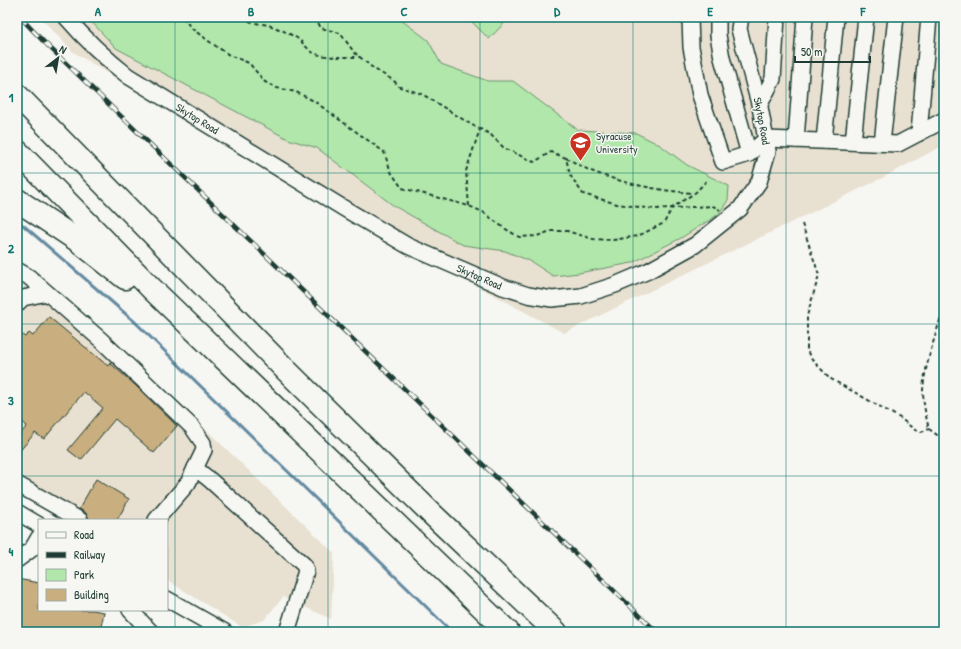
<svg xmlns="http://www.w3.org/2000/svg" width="961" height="649" font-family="'Patrick Hand',sans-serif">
<rect width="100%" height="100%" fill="#f6f6f2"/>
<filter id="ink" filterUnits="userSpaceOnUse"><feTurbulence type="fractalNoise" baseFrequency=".025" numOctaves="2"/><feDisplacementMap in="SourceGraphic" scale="8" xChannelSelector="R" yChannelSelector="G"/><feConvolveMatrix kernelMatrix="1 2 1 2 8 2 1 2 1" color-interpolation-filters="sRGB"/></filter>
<g filter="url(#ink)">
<g fill="#e8e0d0">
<polygon points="40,17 944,17 944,145 880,179 564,333 280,180 72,51"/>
<polygon points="17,260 107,334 334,553 331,619 283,597 264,620 242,627 167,580 167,520 66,520 17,492"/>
</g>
<g fill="#b1e7aa" stroke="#68926f">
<polygon points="87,17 397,17 428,40 441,64 488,81 513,81 578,130 636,133 660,145 687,165 729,186 728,200 719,214 681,238 632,263 579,273 553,276 530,261 505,251 463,245 394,206 317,148 288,139 116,48"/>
<polygon points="467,17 510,17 489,39"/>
</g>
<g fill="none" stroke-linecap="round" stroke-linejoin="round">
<polyline stroke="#638aa1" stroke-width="3" points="17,223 23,225 135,322 452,632"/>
</g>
<g fill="#c9ae7f" stroke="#1f3d34">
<polygon points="49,317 108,366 110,363 135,385 177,426 154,453 115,419 81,460 68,450 103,408 84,392 44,439 35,433 17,454 17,438 27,426 17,417 17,331 25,337 29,333 33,336"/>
<polygon points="96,479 129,499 117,520 90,520 85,512 79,509"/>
<polygon points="17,579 39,583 39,610 93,610 104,612 100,632 34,632 17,628"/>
</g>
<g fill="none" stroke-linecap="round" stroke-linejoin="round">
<defs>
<g id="minor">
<path id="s1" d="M66,17C85,39 105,58 128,76L345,209L408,246L503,287L528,295L552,299L581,296L615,285L648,271L695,245L740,209L759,182L768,151L760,107L751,74L739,29L741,17"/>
<polyline points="690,17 691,47 700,95 723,162 749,154 766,139 898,144 944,120"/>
<polyline points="718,17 718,35 722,58 749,154"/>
<polyline points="760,104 773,79 777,17"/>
<polyline points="919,133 929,17"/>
<polyline points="796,140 805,17"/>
<polyline points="824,141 836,17"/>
<polyline points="853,142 866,17"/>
<polyline points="882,143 896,17"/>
<polyline points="17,270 29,277 101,340 192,427 203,443 204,450 188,483 156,520"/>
<polyline points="17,304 23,298 47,293"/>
<polyline points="195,468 210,480 304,565 306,571 287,632"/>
<polyline points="17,484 80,520"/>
<polyline points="17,512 39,525"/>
<polyline points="17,560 32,549 39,537"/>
<polyline points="167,599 225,632"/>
<polyline points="130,610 151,632"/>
</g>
<g id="highway">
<polyline points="17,95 287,371 433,515 556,632"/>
<polyline points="17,151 152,289 508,632"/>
<polyline points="17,200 77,240 125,278"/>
</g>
</defs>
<use href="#minor" stroke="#1f3d34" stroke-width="18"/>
<use href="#highway" stroke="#1f3d34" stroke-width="25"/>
<g stroke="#1f3d34" stroke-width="2" stroke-dasharray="4 3" stroke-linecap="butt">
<polyline points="183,17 191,28 210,42 229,55 249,63 265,82 277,88 296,92 314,101 384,152 391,172 402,188 469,206 483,212 504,228 519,237 537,236 551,231 567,231 593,239 613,240 638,236 664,223 672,208 696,192 708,179"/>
<path d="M243,17C253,26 262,22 274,27C282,30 290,34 297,38C304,43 308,51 316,54C330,58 346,57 360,57"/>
<polyline points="315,17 321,28 340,33 354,52 374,69 393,80 400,87 422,94 472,125 490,134 504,148 534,162 551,152 566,158 570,175 583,194 617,204 654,209 713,206 720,210"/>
<path d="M566,158C576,163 586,169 596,173C627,184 660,191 693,193"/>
<polyline points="469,206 466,171 480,129"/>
<polyline points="802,224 819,275 807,316 807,351 812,360 831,379 900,418 915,430 921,432 929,429"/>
<path d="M944,306C937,333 925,362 923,390C923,403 926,417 929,429L944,440"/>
</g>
<use href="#minor" stroke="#f6f6f2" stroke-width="15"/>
<use href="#highway" stroke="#f6f6f2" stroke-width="22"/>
<defs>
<polyline id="rail" points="20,17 43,41 657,632"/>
</defs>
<use href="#rail" stroke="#1f3d34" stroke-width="4.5"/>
<use href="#rail" stroke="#f6f6f2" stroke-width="3" stroke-dasharray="9" stroke-linecap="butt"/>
</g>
</g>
<path fill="none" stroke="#0f766e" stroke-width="1" stroke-opacity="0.55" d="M175,17V632M328,17V632M480,17V632M633,17V632M786,17V632M17,173H944M17,324H944M17,476H944"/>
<defs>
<symbol id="university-pin" viewBox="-11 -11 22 30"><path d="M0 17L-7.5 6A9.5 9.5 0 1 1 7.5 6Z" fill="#c8321e" stroke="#f6f6f2"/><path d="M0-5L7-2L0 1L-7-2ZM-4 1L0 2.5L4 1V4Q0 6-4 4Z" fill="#fff"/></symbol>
</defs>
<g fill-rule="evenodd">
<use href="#university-pin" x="568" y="130" width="25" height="34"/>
</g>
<g text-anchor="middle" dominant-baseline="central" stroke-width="3" stroke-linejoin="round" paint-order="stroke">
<g font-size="11" fill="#1f3d34" stroke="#f6f6f2">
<text stroke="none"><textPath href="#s1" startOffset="167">Skytop Road</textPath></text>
<text transform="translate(762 121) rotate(79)">Skytop Road</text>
<text stroke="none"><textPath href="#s1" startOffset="491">Skytop Road</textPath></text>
</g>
<g font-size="11" fill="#1f3d34" stroke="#f6f6f2" text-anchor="start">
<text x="596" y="136">Syracuse<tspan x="596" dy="13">University</tspan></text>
</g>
</g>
<rect width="961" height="649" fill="none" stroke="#f6f6f2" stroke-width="44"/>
<rect x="38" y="519" width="130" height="92" fill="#f6f6f2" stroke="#a0aca6"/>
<rect x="46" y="532" width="20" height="6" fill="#f6f6f2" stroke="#a0aca6"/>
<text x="74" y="539" font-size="12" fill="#1f3d34">Road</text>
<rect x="46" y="552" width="20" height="6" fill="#1f3d34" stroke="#a0aca6"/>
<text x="74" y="559" font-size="12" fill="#1f3d34">Railway</text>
<rect x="46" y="569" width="20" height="12" fill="#b1e7aa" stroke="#a0aca6"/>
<text x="74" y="579" font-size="12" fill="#1f3d34">Park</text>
<rect x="46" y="589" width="20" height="12" fill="#c9ae7f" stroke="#a0aca6"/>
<text x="74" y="599" font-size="12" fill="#1f3d34">Building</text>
<g transform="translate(58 58) rotate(31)" stroke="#f6f6f2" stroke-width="3" paint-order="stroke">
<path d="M0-3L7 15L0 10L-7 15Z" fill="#1f3d34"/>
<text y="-6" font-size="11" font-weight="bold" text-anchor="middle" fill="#1f3d34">N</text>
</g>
<path d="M795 56v6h75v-6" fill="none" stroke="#1f3d34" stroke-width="2"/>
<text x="801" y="56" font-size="12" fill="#1f3d34" stroke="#f6f6f2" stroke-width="3" paint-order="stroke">50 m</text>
<rect x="22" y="22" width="917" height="605" fill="none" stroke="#0f766e" stroke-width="1.5"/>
<g font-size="13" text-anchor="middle" font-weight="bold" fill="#0f766e">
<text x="98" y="16">A</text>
<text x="251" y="16">B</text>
<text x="404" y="16">C</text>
<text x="557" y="16">D</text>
<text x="710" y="16">E</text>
<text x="863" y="16">F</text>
<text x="11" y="102">1</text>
<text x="11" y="253">2</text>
<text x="11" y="405">3</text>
<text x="11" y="556">4</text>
</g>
</svg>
